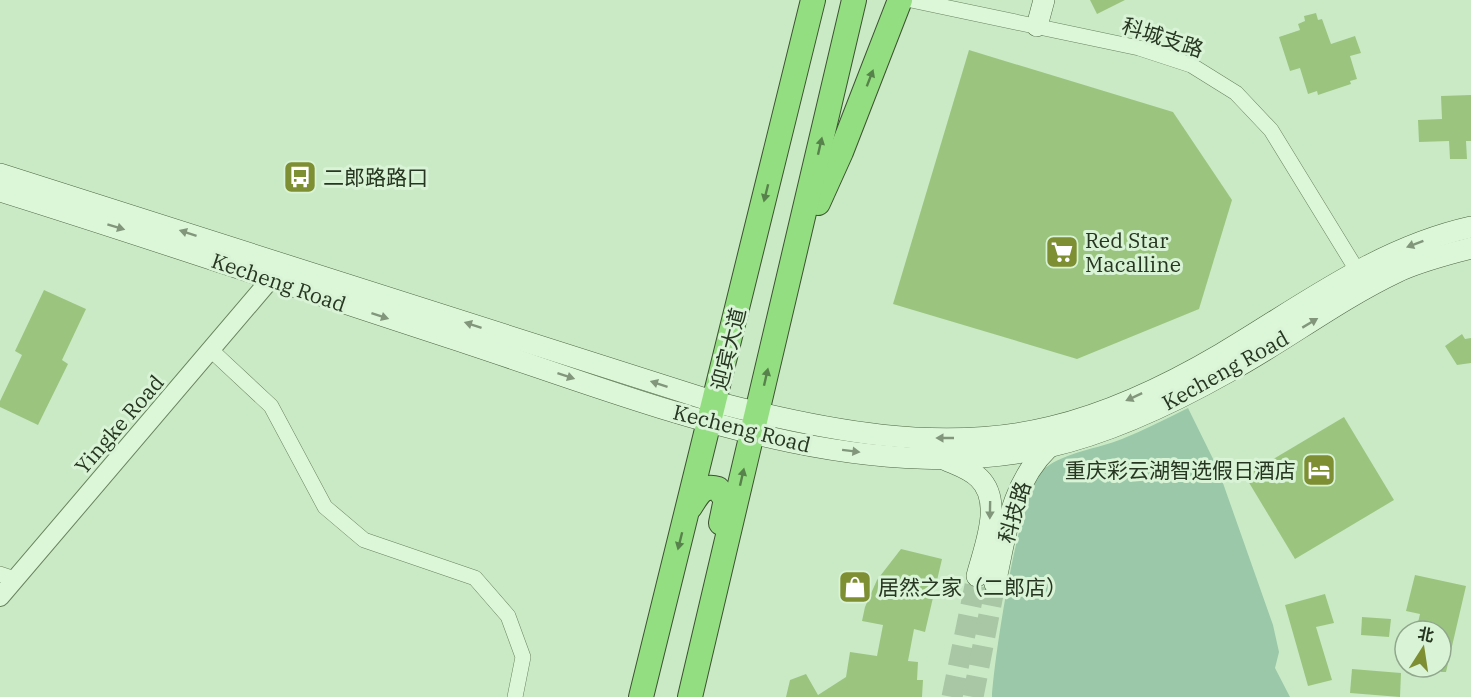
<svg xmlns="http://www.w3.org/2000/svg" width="1471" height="697" font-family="'IBM Plex Serif','Noto Sans SC',serif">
<rect width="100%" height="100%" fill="#caeac6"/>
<path fill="#9ac8a8" d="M1188,408L1218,469L1273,625L1279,652L1275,668L1290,697H992C994,660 1019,487 1045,468C1066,452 1097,449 1122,439C1144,430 1166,419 1188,408Z"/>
<g fill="#9bc57f">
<polygon points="1090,0 1125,0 1097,14"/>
<polygon points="1316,13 1318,20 1322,19 1331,44 1355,36 1361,53 1350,56 1357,79 1350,81 1351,84 1318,95 1317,91 1308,94 1300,68 1290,71 1279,37 1300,30 1298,24 1305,21 1304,16"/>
<polygon points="969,50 1173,112 1232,200 1199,309 1077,359 893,304"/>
<polygon points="1471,95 1471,141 1466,141 1467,159 1450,159 1449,141 1419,142 1418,120 1442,119 1441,96"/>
<polygon points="44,290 86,309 62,360 68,364 38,425 0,407 0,401 22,355 15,351"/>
<polygon points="1462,334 1465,339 1471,338 1471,363 1457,365 1445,346"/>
<polygon points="1344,417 1394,500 1295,559 1245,476"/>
<polygon points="901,549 942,559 925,632 914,629 908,661 918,662 917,680 923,680 922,697 786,697 790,680 806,674 818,695 846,677 850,652 877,656 883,625 862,621 865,607 877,580"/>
<polygon points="1415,575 1466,586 1446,672 1441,672 1441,631 1416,631 1420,614 1406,611"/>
<polygon points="1325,594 1334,623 1316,627 1332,680 1308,686 1285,605"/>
<polygon points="1362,617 1391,619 1389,637 1361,635"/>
<polygon points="1352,669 1401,673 1400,697 1350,693"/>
</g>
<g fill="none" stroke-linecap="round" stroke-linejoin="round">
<g stroke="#a9c6a5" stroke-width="21" stroke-dasharray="21 10" stroke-linecap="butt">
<polyline points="952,697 977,576"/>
<polyline points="973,697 995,584"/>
</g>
<defs>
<g id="minor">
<polyline points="911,0 1139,48 1191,65 1236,93 1271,130 1363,280"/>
<polyline points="212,351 271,406 325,507 364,540 475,578 508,616 523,657 515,697"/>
<polyline points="0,574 15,579"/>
</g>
<polyline id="tertiary" points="0,597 270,280"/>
<g id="secondary">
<polyline points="1037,26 1044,0"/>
<path d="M0,174L715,402C823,430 940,454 1051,427C1109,413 1170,384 1221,354C1302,306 1377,248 1471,227"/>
<path d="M0,191C157,240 312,293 469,344C645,402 861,491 1048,447C1110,433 1173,403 1228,372C1285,341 1338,300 1397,272C1420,261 1446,255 1471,248"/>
<path d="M946,460C957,465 970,469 979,478C1004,502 984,548 977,576"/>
<path d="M995,584C1006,535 1010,484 1049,447"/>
</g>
<g id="trunk">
<polyline points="818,203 841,152 900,0"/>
<path d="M690,507C698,495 702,484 718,489L726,499L721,523"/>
<polyline points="641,697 813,0"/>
<polyline points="690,697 854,0"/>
</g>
</defs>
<use href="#minor" stroke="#68845d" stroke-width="16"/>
<use href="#tertiary" stroke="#68845d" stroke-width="20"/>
<use href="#secondary" stroke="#4c6640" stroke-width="22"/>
<use href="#trunk" stroke="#3d5231" stroke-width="26"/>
<use href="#minor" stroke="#dcf6d8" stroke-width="15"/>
<use href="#tertiary" stroke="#dcf6d8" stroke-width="18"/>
<use href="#secondary" stroke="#dcf6d8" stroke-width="21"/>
<use href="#trunk" stroke="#93de80" stroke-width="24"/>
</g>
<defs><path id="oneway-solid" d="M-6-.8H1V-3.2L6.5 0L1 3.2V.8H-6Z" transform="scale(1.5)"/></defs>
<g fill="#58824b">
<use href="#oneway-solid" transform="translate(870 78) rotate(-69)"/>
<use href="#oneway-solid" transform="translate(820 146) rotate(-77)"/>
<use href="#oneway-solid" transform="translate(766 193) rotate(104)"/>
<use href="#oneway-solid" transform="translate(766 377) rotate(-77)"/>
<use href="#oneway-solid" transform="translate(742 477) rotate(-77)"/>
<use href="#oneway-solid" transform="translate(680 541) rotate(104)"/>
</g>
<g fill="#82967c">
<use href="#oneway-solid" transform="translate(116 227) rotate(17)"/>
<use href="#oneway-solid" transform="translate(188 233) rotate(-162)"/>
<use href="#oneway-solid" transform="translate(1415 244) rotate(159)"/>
<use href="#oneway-solid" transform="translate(380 316) rotate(18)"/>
<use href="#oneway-solid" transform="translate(1310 323) rotate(-31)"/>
<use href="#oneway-solid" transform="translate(473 325) rotate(-162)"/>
<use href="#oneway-solid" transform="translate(566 376) rotate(18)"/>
<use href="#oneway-solid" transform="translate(659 384) rotate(-162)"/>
<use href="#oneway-solid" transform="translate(1134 397) rotate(155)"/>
<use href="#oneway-solid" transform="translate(945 438) rotate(180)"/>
<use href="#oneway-solid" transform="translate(851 451) rotate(7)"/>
<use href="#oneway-solid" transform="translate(990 510) rotate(91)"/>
</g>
<defs>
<symbol id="bus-square" viewBox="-11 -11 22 22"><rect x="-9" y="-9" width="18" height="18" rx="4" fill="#7e8e32" stroke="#d8f3d5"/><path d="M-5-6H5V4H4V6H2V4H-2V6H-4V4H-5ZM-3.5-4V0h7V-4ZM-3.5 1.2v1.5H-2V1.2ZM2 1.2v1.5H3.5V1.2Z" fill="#fff"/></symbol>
<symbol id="supermarket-square" viewBox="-11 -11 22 22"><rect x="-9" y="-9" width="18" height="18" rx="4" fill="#7e8e32" stroke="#d8f3d5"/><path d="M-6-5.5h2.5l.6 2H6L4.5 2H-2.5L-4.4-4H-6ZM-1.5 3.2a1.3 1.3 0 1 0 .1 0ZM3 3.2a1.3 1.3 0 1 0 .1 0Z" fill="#fff"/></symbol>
<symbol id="hotel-square" viewBox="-11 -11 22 22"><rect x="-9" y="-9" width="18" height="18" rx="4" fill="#7e8e32" stroke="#d8f3d5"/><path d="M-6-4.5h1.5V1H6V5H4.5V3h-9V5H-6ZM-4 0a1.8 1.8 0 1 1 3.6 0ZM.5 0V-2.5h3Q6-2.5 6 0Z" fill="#fff"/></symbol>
<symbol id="shop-square" viewBox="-11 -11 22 22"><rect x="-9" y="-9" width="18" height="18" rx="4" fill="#7e8e32" stroke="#d8f3d5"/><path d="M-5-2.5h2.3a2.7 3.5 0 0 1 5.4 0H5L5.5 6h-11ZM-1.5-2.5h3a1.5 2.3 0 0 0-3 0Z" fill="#fff"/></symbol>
</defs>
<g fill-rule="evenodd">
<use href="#bus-square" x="281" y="158" width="38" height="38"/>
<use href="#supermarket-square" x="1043" y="233" width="38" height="38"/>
<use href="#hotel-square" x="1300" y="451" width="38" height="38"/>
<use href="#shop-square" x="836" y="568" width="38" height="38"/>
</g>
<g text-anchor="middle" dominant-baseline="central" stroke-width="6" stroke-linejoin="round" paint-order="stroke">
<g font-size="21" fill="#273620" stroke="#d8f3d5">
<text transform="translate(1163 37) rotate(18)">科城支路</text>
<text transform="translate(279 282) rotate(19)">Kecheng Road</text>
<text transform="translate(728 349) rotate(-76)">迎宾大道</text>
<text transform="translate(1225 370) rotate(-29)">Kecheng Road</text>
<text transform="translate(119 424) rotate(-49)">Yingke Road</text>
<text transform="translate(742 428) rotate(14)">Kecheng Road</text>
<text transform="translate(1014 512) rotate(-73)">科技路</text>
</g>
<g font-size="21" fill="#273620" stroke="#d8f3d5" text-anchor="start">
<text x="323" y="177">二郎路路口</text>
<text x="1085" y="240">Red Star<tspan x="1085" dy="24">Macalline</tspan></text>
<text x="1296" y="470" text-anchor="end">重庆彩云湖智选假日酒店</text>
<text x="878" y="587">居然之家（二郎店）</text>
</g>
</g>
<g transform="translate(1423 649) rotate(12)"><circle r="28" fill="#d8f3d5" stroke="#91a78d" stroke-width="1.5"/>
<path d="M0-4.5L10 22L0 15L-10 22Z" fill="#7e8e32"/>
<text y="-9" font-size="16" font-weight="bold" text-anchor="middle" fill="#273620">北</text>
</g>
</svg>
